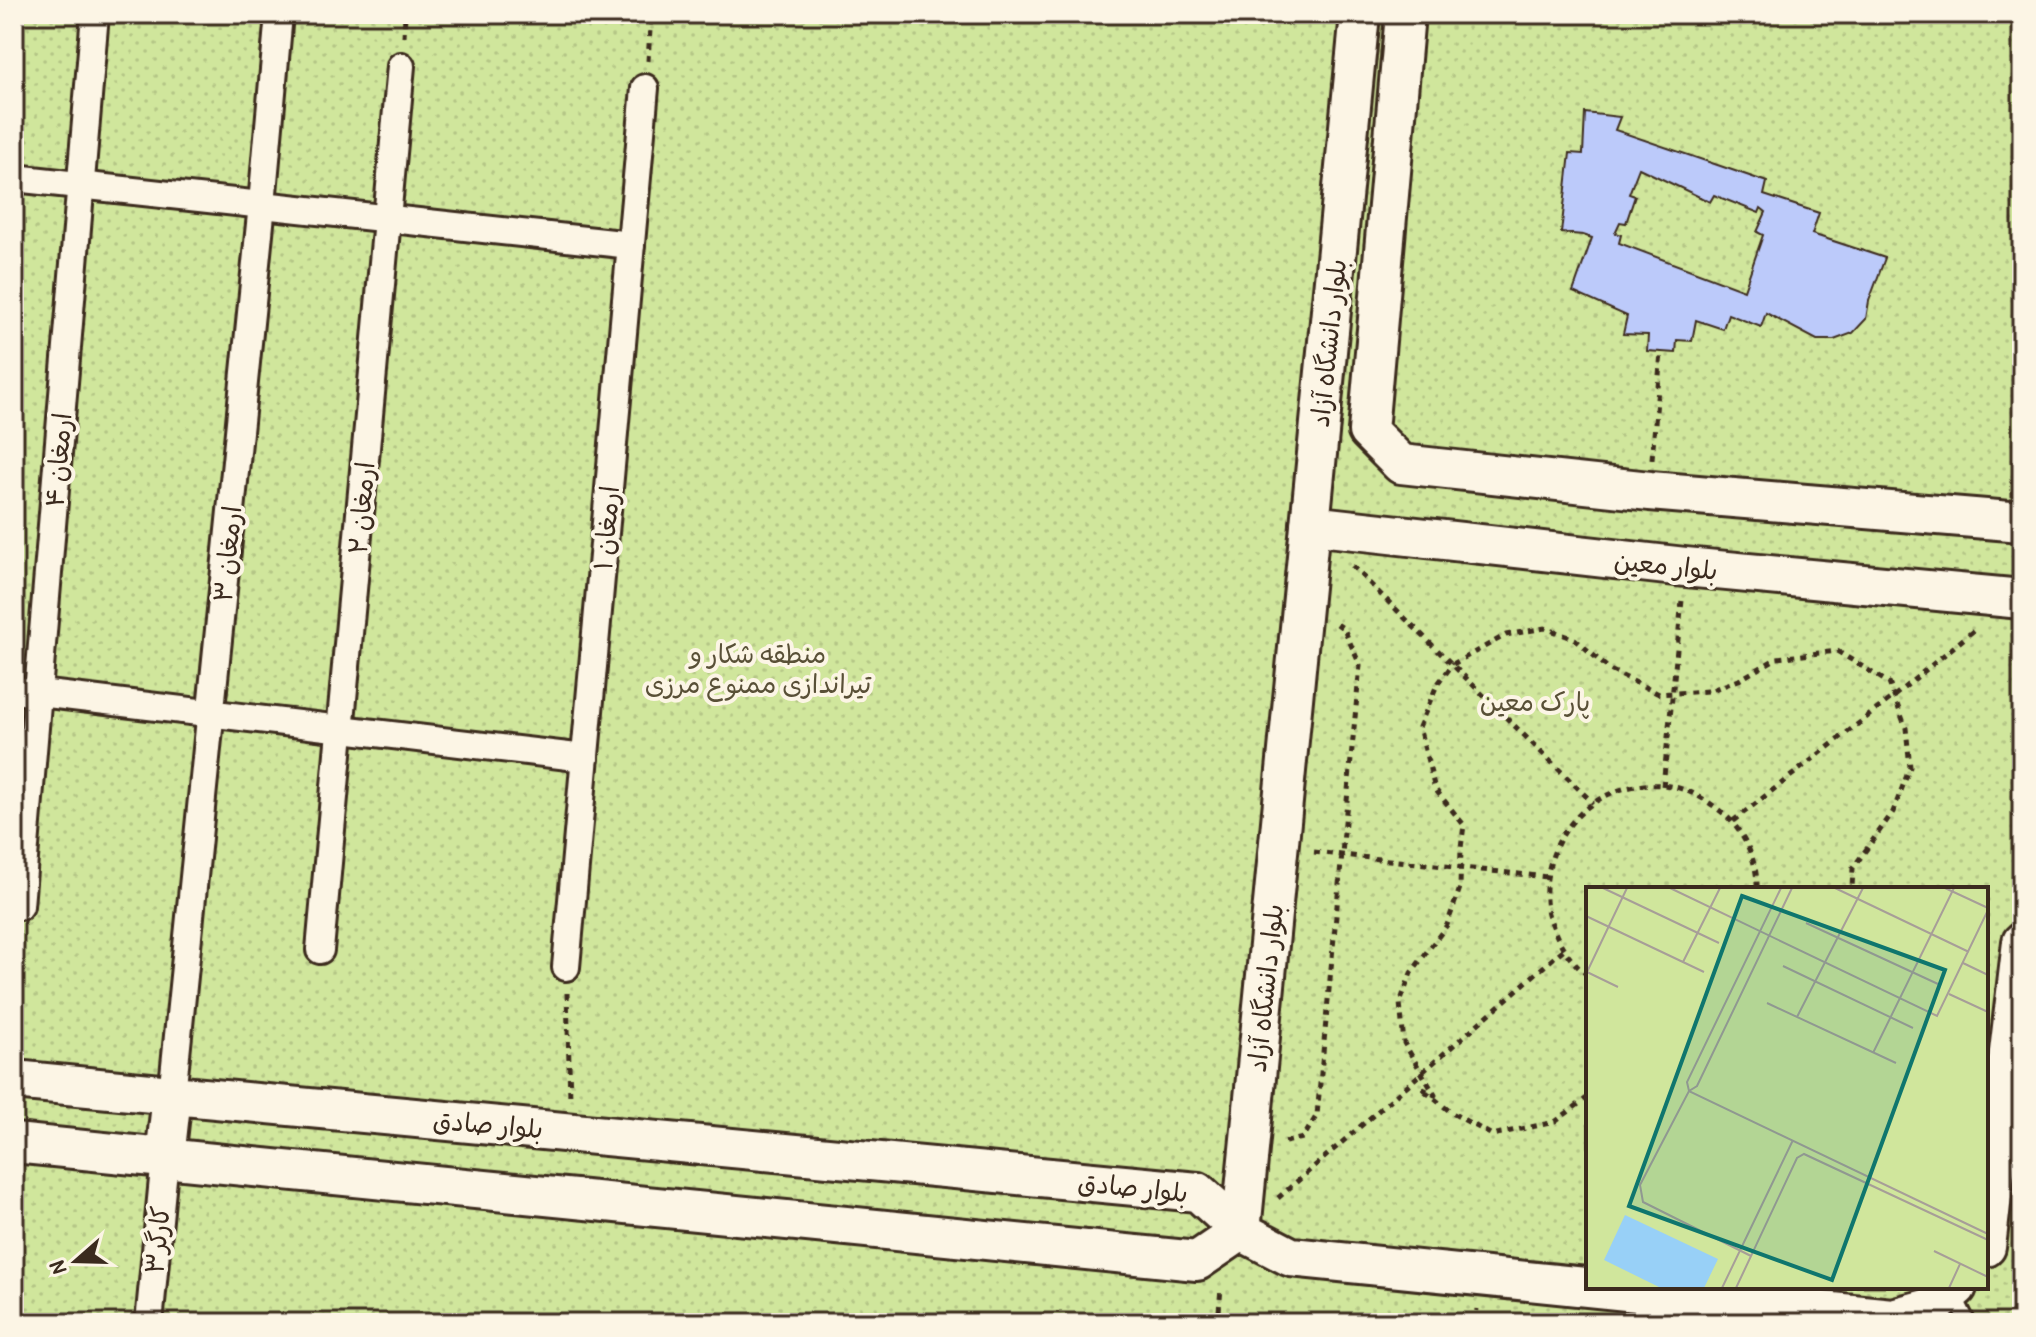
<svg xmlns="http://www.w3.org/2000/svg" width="2036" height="1337" font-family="'Patrick Hand','Playpen Sans Arabic',sans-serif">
<defs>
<pattern id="green-dots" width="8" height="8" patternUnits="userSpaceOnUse" patternTransform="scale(2)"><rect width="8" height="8" fill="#d0e69c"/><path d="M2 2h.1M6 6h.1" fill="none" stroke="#b4c586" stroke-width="1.8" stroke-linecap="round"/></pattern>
</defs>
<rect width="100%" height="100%" fill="#efece9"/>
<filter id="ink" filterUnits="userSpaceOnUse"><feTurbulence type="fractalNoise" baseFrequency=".0125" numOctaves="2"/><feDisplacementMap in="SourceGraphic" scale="16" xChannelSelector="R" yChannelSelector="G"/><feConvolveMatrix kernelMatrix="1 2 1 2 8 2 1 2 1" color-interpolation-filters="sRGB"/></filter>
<g filter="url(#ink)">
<path fill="url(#green-dots)" stroke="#86885d" stroke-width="2" fill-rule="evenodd" d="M14,14H2022V1323H14ZM1588,889H1986V1287H1588Z"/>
<path fill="#bccafa" stroke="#3b2a1e" stroke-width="2" fill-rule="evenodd" d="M1585,113L1620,117L1615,130L1767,182L1764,195L1819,213L1812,234L1885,258L1869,301L1866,319L1853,333L1834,340H1817L1766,313L1761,327L1728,314L1723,329L1696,320L1692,341L1677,340L1676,353L1647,351L1648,335L1623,334L1627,316L1573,292L1592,238L1583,235L1561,233L1570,153L1583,154ZM1639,168L1710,202L1714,195L1759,213L1761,208L1766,212L1757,232L1763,235L1744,290L1619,243L1621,235L1615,233L1620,222L1626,223L1635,196L1629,194Z"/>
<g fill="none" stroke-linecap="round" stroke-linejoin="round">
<defs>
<polyline id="lane" points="1954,1295 1968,1323"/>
<g id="street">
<polyline points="14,178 631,245"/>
<polyline points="14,690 585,758"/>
<polyline points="20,906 95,14"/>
<polyline points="320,950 401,66"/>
<polyline points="566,967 645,88"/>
<polyline points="172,1095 262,204 279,14"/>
<polyline points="149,1323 165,1158"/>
</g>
<g id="secondary">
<polyline points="1360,14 1241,1231 1291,1257 1892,1318 1933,1307 1957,1287"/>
<polyline points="1405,14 1368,431 1401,464 1650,491 2022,522"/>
<polyline points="1310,525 1685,567 2022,599"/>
<polyline points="14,1080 1198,1192 1241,1231 1197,1261 14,1143"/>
<polyline points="165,1158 172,1095"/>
<polyline points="1986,1247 2022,942"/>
</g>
</defs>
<use href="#lane" stroke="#3b2a1e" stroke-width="20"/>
<use href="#street" stroke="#3b2a1e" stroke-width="32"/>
<use href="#secondary" stroke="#3b2a1e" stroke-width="44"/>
<g stroke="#3b2a1e" stroke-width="5" stroke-dasharray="6 6" stroke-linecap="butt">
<polyline points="404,37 405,14"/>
<polyline points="648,61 651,14"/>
<polyline points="1652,459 1661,352"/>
<polyline points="1352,566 1593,803"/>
<polyline points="1663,786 1682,600"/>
<polyline points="1733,821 1894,696 1973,631"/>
<polyline points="1314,852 1547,877"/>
<path d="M1588,975C1574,966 1561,947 1555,932C1553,925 1548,917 1547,909C1544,891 1547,871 1553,855C1571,805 1623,776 1675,787C1693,791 1709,802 1723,813C1744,831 1758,862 1757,889"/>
<polyline points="567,993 570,1099"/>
<polyline points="1588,1097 1555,1122 1492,1135 1452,1113 1421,1088 1435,1095 1404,1043 1400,1003 1411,973 1447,925 1460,888 1461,848 1464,825 1435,789 1419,727 1437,685 1453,664 1506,635 1545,628 1575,639 1610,670 1659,694 1709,691 1739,680 1777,658 1837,651 1889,683 1906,728 1910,767 1893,812 1853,868 1852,889"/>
<polyline points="1285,1142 1303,1138 1317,1115 1360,665 1344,629 1337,624"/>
<polyline points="1278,1198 1564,949"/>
<polyline points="1218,1323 1221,1288"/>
<polyline points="1475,1323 1477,1309"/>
</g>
<use href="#lane" stroke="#fcf5e5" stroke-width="14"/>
<use href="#street" stroke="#fcf5e5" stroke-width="26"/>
<use href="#secondary" stroke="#fcf5e5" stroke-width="38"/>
</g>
</g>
<g text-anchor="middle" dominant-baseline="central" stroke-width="8" stroke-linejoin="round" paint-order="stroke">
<g font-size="26" fill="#3b2a1e" stroke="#fcf5e5">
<text transform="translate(1328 343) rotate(-84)">بلوار دانشگاه آزاد</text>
<text transform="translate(58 460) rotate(-85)">ارمغان ۴</text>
<text transform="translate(361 508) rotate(-85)">ارمغان ۲</text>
<text transform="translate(606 528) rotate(-85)">ارمغان ۱</text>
<text transform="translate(227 554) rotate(-84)">ارمغان ۳</text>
<text transform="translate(1666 565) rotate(6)">بلوار معین</text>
<text transform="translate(1265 988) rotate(-84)">بلوار دانشگاه آزاد</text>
<text transform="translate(488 1124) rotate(5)">بلوار صادق</text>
<text transform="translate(1133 1187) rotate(6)">بلوار صادق</text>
<text transform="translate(157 1240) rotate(-84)">کارگر۳</text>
</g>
<g font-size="26" fill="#595037" stroke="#fcf5e5">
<text x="758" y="653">منطقه شکار و<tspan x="758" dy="30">تیراندازی ممنوع مرزی</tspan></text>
<text x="1535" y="701">پارک معین</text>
</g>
</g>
<g transform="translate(1586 887)">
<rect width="402" height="402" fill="#efece9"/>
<path d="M0,1H402V401H0Z" fill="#d0e69c"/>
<path d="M39,328L132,372L118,401H75L18,373Z" fill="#98d0f7"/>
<path fill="none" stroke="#a79e98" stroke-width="2" d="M17,1L133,56M84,1L351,129L402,23M195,1L101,195L103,204L111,199L206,1M249,1L383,65M359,1L402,21M0,29L118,85M220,36L352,97M97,75L134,1M377,76L402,88M197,79L327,141M1,85L41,1M1,85L32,100M363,107L402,125M181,116L310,176M211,130L277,1M287,166L368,1M348,364L402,390M165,369L57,315L54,298L103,204L402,347M136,401L207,253M150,401L211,271L218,267L402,353M363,401L374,377"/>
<path fill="#0f766e" fill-opacity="0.15" stroke="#0f766e" stroke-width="4" d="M156,9L359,83L246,393L43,319Z"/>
<rect width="402" height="402" fill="none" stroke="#3b2a1e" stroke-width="4"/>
</g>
<rect width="2036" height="1337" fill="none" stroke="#fcf5e5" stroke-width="48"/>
<rect x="24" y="24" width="1988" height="1289" fill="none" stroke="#3b2a1e" stroke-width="3" filter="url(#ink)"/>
<g transform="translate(76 1261) rotate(250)" stroke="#fcf5e5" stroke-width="6" paint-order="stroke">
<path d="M0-6L14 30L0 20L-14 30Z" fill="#3b2a1e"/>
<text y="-12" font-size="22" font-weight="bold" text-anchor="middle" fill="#3b2a1e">N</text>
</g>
</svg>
